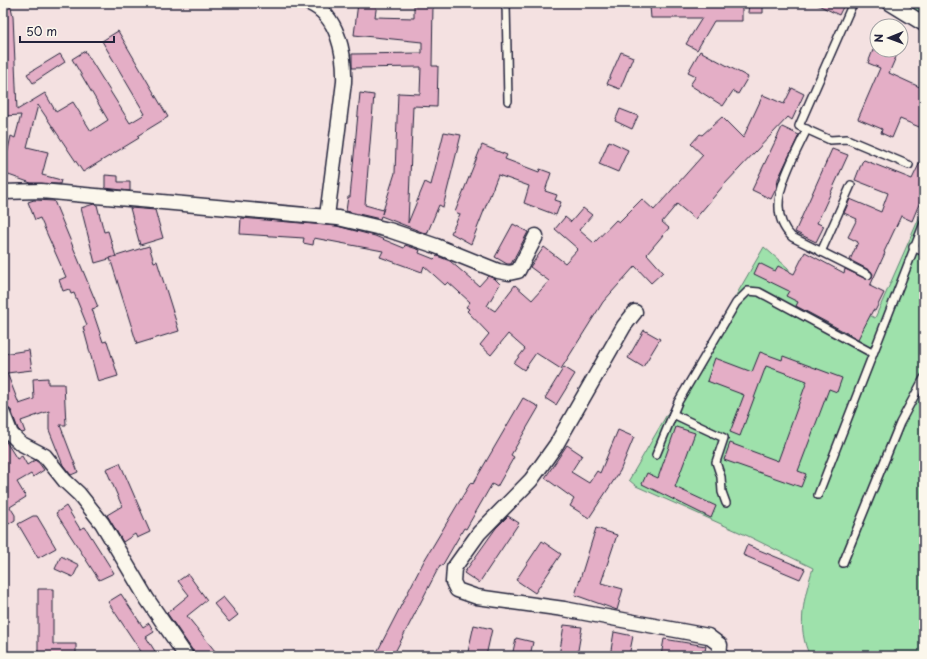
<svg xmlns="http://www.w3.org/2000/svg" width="927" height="659" font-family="'Playpen Sans',sans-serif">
<rect width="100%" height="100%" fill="#f4e1e1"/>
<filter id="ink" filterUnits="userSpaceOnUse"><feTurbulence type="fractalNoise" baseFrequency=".025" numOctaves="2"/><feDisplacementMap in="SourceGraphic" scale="8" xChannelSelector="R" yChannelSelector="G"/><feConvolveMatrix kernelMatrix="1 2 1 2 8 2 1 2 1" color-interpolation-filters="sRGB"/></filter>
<g filter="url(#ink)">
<g fill="#9ee1ab" stroke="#608273">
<polygon points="878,3 924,3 924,30"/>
<path d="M924,207V656H810C796,628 804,597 813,568L748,536L636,486L629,480L764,247L788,268L792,276L875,318Z"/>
</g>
<g fill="#e4aec6" stroke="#22223b">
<polygon points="3,3 10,3 13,16 17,110 45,93 56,112 73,102 91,131 108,120 72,59 85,51 130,123 145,114 102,41 118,31 168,117 137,136 139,138 83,172 38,105 27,147 48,152 42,175 61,180 60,184 31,183 3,173 11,136 15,138 21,115 3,116"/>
<polygon points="358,3 377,3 375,17 414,18 414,3 433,3 432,66 438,66 437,107 413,106 408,223 425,182 431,185 444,132 461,135 443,207 439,205 427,234 381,216 380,219 346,211 348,197 350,197 360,93 374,95 365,205 383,210 382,214 395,173 398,93 420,94 421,67 352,68 352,54 422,53 422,42 354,35"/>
<polygon points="674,3 742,6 742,21 714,21 697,50 686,44 702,18 651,18 650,6 674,6"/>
<polygon points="749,3 763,3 763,13 748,13"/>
<polygon points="814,3 845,3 839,15"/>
<polygon points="873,50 899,50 889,73 924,89 924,129 900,119 892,138 881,133 882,129 858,119 880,68 868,63"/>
<polygon points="700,51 748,77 738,94 733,91 723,106 690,85 696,76 688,72"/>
<polygon points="621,52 633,57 620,89 607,84"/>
<polygon points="60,54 65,62 33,83 27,74"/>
<polygon points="792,88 804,94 792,120 788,117 723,186 695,219 677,204 662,222 669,228 647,254 663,272 651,283 635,266 603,302 561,369 536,353 524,370 514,363 525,349 508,334 491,355 480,345 489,334 467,311 469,309 466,307 470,302 448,282 445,285 424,266 422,272 380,257 383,251 314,238 313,245 303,243 304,238 240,234 241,218 337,226 375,236 404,248 405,245 420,250 419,253 434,259 437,256 450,261 479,286 488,276 495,279 500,284 487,306 495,311 515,285 532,300 549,281 530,267 544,247 565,263 578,249 555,229 565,217 571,222 583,208 592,215 579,230 594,243 616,220 619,222 642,199 654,210 703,155 691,144 700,134 702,135 722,117 743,138 763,95 784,104"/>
<polygon points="620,109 638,116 632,129 615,121"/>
<polygon points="782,127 799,135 778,179 777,187 771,199 752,190"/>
<polygon points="609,141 628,150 618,172 599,164"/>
<polygon points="482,145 507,155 505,159 539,172 540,169 551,173 545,191 557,195 555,200 561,202 556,215 524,203 529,186 498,175 471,244 451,233 460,214 455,212"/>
<polygon points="832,149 848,155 817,223 824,226 816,242 795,232"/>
<polygon points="924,154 924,192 912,221 901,216 884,252 885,253 870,286 884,293 875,311 873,310 858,339 796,306 798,302 786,296 789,291 754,274 759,263 775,271 778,266 794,274 805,252 844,273 845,269 866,279 871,279 873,274 871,271 850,260 858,242 848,237 857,219 844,213 850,199 881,212 888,193 855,180 862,162 864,160 912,179"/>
<polygon points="105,175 118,176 118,182 130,182 130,191 105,188"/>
<polygon points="34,200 54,201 98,307 92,309 103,342 107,341 118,376 98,382 83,327 87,325 74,293 71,294 69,289 63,291 59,280 66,277 40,218 35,220 28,202"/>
<polygon points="94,204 97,205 104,232 108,231 116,257 95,263 81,208"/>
<polygon points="130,208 155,210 163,238 140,245"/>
<polygon points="513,224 528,232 511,264 507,264 495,257"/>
<polygon points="149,246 154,262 157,261 179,331 137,344 110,258"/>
<polygon points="644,330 660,339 643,367 628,358"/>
<polygon points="29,350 32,370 7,373 19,404 34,399 33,379 48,378 48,384 64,384 66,425 60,425 78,472 71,475 63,465 49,430 49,411 21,421 25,432 22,433 18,429 11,410 3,406 3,354"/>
<polygon points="760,352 782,360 783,356 842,378 837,392 829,389 798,471 806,474 801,487 724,460 730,443 778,461 807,381 766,366 740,436 730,432 744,395 707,381 715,358 752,372"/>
<polygon points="564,367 575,374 556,405 545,398"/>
<polygon points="523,398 539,407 511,455 514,457 497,487 492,484 466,529 464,528 442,566 440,565 393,656 375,656 424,561 471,482 473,484"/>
<polygon points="676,427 695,433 675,487 716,506 711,518 642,484 647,473 658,478"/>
<polygon points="618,430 634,437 620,471 589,518 570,506 574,499 545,478 567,445 582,455 571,472 589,483 597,471 600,473"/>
<polygon points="3,437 17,459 22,456 27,465 35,460 39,463 44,470 33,477 31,474 17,482 26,497 10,507 15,515 15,520 7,525 3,518"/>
<polygon points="120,463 150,532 137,538 135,534 123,542 107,515 122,506 106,469"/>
<polygon points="66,506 80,529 85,527 114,573 99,580 56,513"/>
<polygon points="33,516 37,516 56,548 38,558 18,524"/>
<polygon points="508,516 519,523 479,583 464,573 496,528"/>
<polygon points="596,528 617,535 601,583 623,589 617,610 575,595"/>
<polygon points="542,541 561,554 535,593 516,580"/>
<polygon points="747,545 805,569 800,579 743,555"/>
<polygon points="61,556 79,565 73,577 55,569"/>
<polygon points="188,574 207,600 187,616 219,656 194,656 193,651 167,613 189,595 178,581"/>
<polygon points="38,589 53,589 53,644 76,644 76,656 38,656"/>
<polygon points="121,594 143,627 149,623 154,632 146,637 158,656 144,656 108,602"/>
<polygon points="223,597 238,615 229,622 214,604"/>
<polygon points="474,625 492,629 486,656 467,656"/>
<polygon points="564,625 582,627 577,656 559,656"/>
<polygon points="614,632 633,636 629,656 610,656"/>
<polygon points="516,638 533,642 530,656 512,656"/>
<polygon points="664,639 706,646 704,656 661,656"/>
</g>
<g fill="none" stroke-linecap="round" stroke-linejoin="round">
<defs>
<g id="lane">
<polyline points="506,3 508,101"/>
<polyline points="853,3 799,126 830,140 847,139 909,165"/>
<path d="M807,129C793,161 761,207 792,237L868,275"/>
<polyline points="913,247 924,252"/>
<polyline points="821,252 851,185"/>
<polyline points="673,414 724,438 716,462 721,477 722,492 726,503"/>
<polyline points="656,455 678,402 736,303 748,291 759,292 872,353"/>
<polyline points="818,495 924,223"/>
<polyline points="843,563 900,423 924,378"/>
</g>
<g id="street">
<path d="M309,3C338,15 345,54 344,82L327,216"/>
<polyline points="890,3 924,24"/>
<polyline points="3,192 41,191 338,218 389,230 436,246 498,271 509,273 518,271 536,236"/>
<polyline points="635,312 624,326 556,445 531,480 479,533 454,568 453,582 457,590 477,597 564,609 708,636 720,645 719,656"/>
<polyline points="3,414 11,434 20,443 45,456 65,481 79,494 102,523 147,599 186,656"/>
</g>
</defs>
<use href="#lane" stroke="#22223b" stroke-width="10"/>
<use href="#street" stroke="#22223b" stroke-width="17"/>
<use href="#lane" stroke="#fbf7ec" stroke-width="7"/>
<use href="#street" stroke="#fbf7ec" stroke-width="14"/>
</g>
</g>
<rect width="927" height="659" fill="none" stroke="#fbf7ec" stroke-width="16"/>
<rect x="8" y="8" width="911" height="643" fill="none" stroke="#22223b" stroke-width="1.5" filter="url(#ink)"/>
<g transform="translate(889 38) rotate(269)"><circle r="19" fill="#fbf7ec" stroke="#a4a2a5"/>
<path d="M0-3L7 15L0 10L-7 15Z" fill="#22223b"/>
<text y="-6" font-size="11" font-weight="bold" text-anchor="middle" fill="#22223b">N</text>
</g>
<path d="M20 36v6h94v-6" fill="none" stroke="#22223b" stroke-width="2"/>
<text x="26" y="36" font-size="12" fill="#22223b" stroke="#fbf7ec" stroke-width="3" paint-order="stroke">50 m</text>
</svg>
